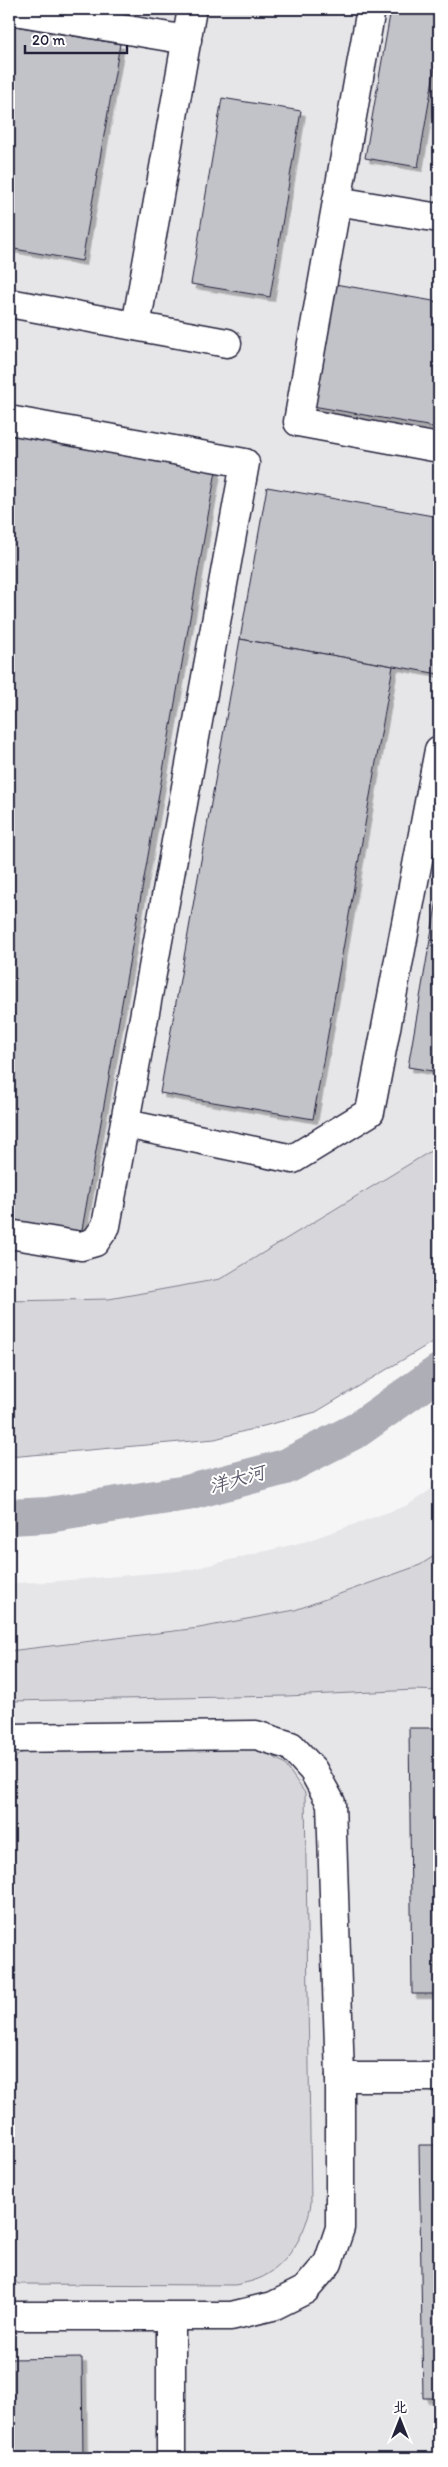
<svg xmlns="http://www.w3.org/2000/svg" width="448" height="2467" font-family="Itim,'LXGW WenKai TC',sans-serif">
<defs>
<filter id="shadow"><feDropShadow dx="4.5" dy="4.5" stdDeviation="0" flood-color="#0004"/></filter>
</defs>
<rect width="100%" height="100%" fill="#f6f6f7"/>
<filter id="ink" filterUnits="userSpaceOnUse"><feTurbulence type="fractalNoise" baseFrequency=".02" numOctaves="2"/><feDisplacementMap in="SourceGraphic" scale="10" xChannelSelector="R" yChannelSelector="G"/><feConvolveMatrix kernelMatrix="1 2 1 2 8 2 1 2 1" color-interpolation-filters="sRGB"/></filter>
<g filter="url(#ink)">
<g fill="#e6e6e9">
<polygon points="9,9 439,9 439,1146 220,1279 109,1299 9,1301"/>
<polygon points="439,1484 439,2458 9,2458 9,1583 47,1582 189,1570 307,1541 408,1505"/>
</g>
<g fill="#d7d7db" stroke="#7c7c8b">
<polygon points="439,1146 439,1338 316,1412 215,1439 9,1457 9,1301 109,1299 220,1279"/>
<polygon points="439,1553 439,1691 416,1690 287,1696 9,1701 9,1651 199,1628 295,1610 420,1565"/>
<path d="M251,1744L284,1763L305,1793L311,2203C307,2232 287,2268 258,2279C251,2282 243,2283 235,2285L18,2284L9,2274V1765L18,1755L30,1748Z"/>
</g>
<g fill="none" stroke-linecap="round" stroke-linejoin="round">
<polyline stroke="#aeaeb7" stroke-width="36" points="9,1517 48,1515 187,1493 285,1467 357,1430 439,1372"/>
</g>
<g fill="#c2c2c9" stroke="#22223b" filter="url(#shadow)">
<polygon points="391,9 439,9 439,43 418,167 365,158"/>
<polygon points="9,25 120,44 82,261 9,248"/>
<polygon points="222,98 301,111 270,297 191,284"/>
<polygon points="329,283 439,302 439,428 307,405"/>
<polygon points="9,428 217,465 80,1241 9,1228"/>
<polygon points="267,487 439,517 439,674 240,639"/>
<polygon points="240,639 393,666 313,1119 160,1093"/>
<polygon points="439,889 439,941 430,940"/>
<polygon points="430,940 439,941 439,1072 408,1067"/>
<polygon points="409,1728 439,1728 439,1994 412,1994"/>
<polygon points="419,2145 439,2145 439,2398 423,2398"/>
<polygon points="82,2358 83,2458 9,2458 9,2359"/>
</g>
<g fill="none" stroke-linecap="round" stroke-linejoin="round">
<defs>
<g id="minor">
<polyline points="371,9 298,422 439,448"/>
<polyline points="9,10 187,40"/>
<polyline points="337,201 439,218"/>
<polyline points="9,303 227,343"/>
<polyline points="136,326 192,9"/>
<polyline points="9,420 245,463 106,1226 95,1242 81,1246 9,1234"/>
<polyline points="126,1124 293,1159 370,1112 439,750"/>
<polyline points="9,1738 256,1735 291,1746 313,1770 331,1803 340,2077 340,2228 328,2263 305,2290 273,2306 231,2316 9,2316"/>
<polyline points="340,2077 439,2077"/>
<polyline points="171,2317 171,2458"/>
</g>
</defs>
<use href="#minor" stroke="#22223b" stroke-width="31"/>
<use href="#minor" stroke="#fff" stroke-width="28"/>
</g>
</g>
<g text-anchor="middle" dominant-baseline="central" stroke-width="4" stroke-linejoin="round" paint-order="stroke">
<g font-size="19" font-style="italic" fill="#5a5a6d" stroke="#fff">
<text transform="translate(237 1479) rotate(-15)">洋大河</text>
</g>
</g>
<rect width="448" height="2467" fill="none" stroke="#fff" stroke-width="30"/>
<rect x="15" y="15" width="418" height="2437" fill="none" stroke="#22223b" stroke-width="2" filter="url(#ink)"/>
<g transform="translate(400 2420)" stroke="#ffffff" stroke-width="4" paint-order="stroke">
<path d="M0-4L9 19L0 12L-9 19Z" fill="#22223b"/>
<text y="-8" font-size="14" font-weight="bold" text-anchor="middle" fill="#22223b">北</text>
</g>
<path d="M25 45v8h102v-8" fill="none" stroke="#22223b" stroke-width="2.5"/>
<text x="32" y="45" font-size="15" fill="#22223b" stroke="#ffffff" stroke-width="4" paint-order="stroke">20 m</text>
</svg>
